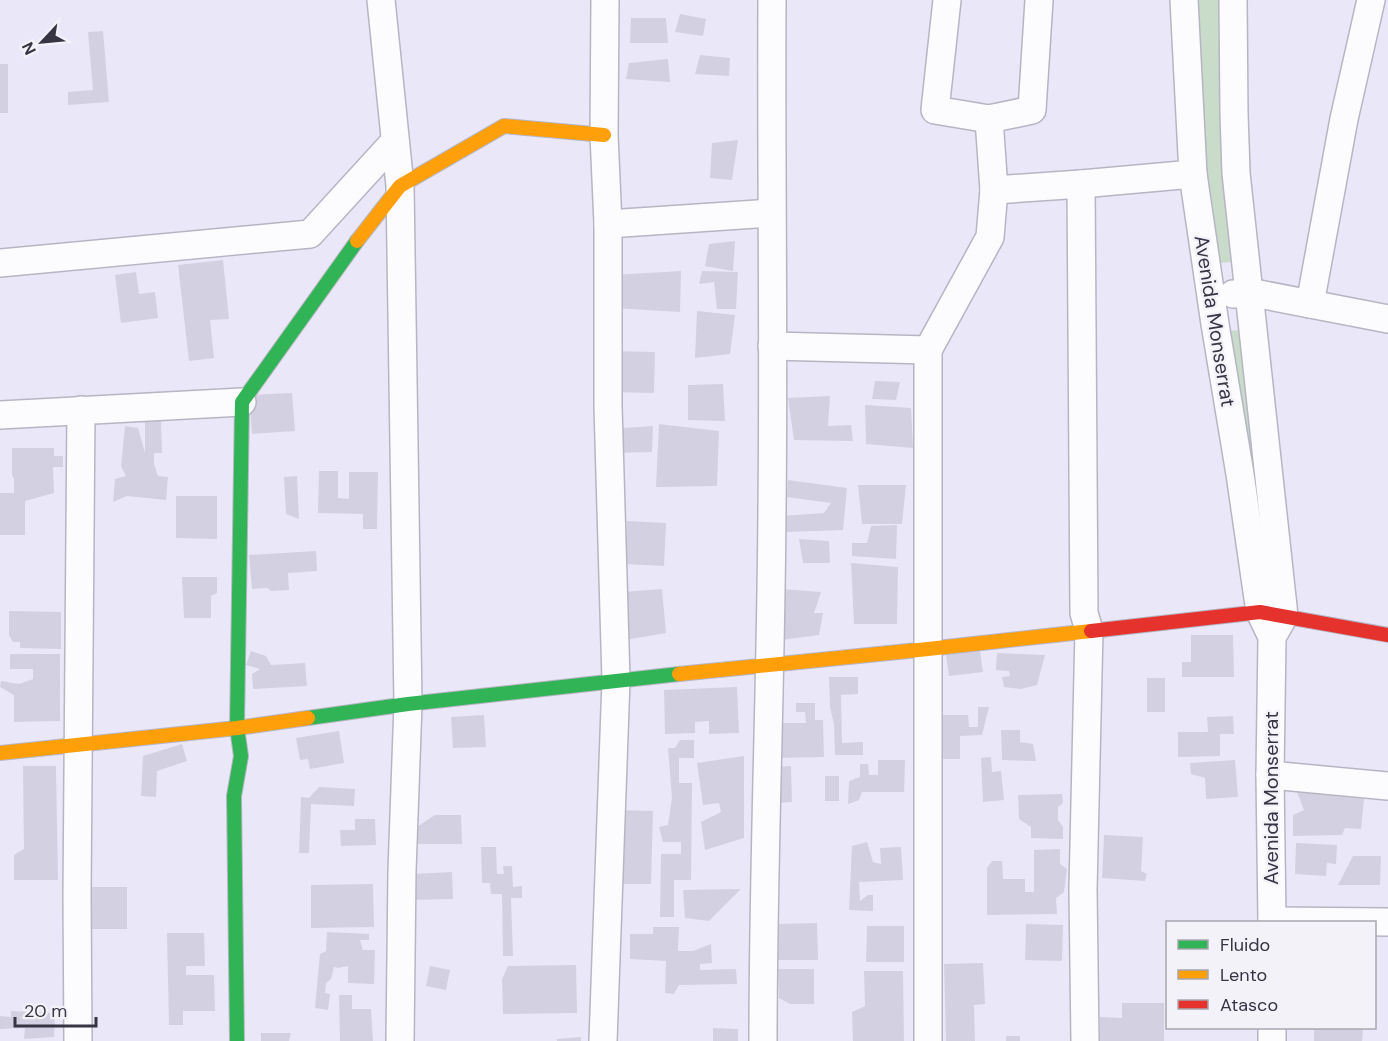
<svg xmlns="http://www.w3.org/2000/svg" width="1388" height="1041" font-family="'DM Sans',sans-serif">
<rect width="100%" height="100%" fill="#eae8f8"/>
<g fill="#c9dbc9">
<polygon points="1195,0 1220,0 1219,84 1224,167 1233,262 1218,263 1204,168"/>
<polygon points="1239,330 1252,433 1257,496 1228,331"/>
</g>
<g fill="#d3d0e1">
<polygon points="680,14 706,19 703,36 675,32"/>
<polygon points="631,18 666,18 668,43 630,43"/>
<polygon points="103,31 109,102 68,105 68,92 93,90 88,32"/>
<polygon points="700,55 730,58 729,76 695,74"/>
<polygon points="668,59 670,82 626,79 629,63"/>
<rect x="0" y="64" width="8" height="49"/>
<polygon points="738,140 732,180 710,178 712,143"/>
<polygon points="735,241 733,271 705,266 709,244"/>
<polygon points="223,260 229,319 210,320 214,358 189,361 178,265"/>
<polygon points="681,271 680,312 613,308 613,275"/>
<polygon points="702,271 738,272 736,309 717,309 714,282 699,284"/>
<polygon points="136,272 139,294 155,292 158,318 121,323 115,275"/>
<polygon points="697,311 735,315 730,354 695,358"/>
<polygon points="611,351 655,352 654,393 609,392"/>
<polygon points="875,381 900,382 896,400 872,399"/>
<polygon points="723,384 725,421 688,420 688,385"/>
<polygon points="292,393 295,431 252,434 249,395"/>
<polygon points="830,396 828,426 851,425 853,441 794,440 788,398"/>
<polygon points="865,405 911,408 913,448 866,444"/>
<polygon points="161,421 162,453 154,453 154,464 158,476 168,477 166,500 127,496 113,502 115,479 126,476 121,466 125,426 138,428 145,453 145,422"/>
<polygon points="659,424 719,431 717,486 656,487"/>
<polygon points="653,426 652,452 610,453 611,429"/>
<polygon points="12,448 54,448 54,456 63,456 63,467 53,467 54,493 25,501 25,535 0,535 0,493 14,493 14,479 12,475"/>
<polygon points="319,471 338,471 338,498 349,499 349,472 378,472 377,529 363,529 363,514 318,513"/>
<polygon points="297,476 299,519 286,514 284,477"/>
<polygon points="788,480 847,488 843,530 787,532 782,516 824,513 831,503 787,497"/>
<polygon points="858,485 906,485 902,524 862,524"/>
<polygon points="176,496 217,496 217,539 176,538"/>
<polygon points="627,521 666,523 664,566 625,564"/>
<polygon points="897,525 896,559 852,556 852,543 867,543 871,526"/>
<polygon points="799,539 829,541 830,563 803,563"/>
<polygon points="316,551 317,571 288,573 289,590 271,591 267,588 252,589 249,555"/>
<polygon points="851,563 898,567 897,624 854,624"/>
<polygon points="182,577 217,577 217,593 211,596 211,618 184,618"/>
<polygon points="662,589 666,633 625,640 624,592"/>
<polygon points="782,589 821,592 814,613 823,613 819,635 781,640"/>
<polygon points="9,611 61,612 61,649 20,648 20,642 13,642 9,635"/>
<polygon points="1191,635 1233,635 1234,677 1182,677 1182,662 1191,662"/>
<polygon points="251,651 266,656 271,665 305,663 307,686 253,689 252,674 260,669 246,665"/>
<polygon points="980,651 983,672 949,676 946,655"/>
<polygon points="997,653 1045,655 1037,685 1021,689 1004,687 1002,677 1010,676 1009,671 996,670"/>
<polygon points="10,654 60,654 60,721 14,722 14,695 0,687 1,681 19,684 33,679 33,669 10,669"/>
<polygon points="829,677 858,677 858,694 841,695 842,743 863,742 863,755 835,755 834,724 830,708"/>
<rect x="1147" y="678" width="18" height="34"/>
<polygon points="737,687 739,733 709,734 709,721 695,722 695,733 665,734 664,690"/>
<polygon points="796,703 815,703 815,720 823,720 824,757 778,758 778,723 806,723 805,712 796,712"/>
<polygon points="978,707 989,707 982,735 960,736 960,759 938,759 938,715 968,715 969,727 978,727"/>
<polygon points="484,715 486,747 453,748 451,717"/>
<polygon points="1233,716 1234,734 1220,734 1220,756 1178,757 1178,732 1208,732 1207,717"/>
<polygon points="1001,730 1020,730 1020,742 1033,744 1036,761 1002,760"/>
<polygon points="339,731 344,763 310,769 308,759 300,760 296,738"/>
<polygon points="680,740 694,740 694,758 679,758 679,783 692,783 691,880 674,880 674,917 660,917 661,854 681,854 681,842 663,842 659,827 668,825 672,798 668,748 675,748"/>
<polygon points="182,744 187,761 157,771 156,797 141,796 143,756"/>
<polygon points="744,756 744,838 705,850 701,822 721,812 719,803 703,805 697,763"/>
<polygon points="991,757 992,772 1001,771 1004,800 983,802 981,758"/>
<polygon points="878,760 905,760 904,792 862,792 859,800 848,804 849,781 860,777 860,764 868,764 869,775 878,775"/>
<polygon points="1235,760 1238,797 1206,799 1205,778 1191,774 1190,763"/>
<polygon points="23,766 56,766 58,880 14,880 14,855 24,849"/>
<polygon points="791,766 792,802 775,803 774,767"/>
<rect x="825" y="776" width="14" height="25"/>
<polygon points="319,787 355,789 354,806 311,804 309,853 299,853 301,797 309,798"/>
<polygon points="1297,792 1364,799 1361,829 1345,828 1342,835 1293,836 1293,815 1304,810"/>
<polygon points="1062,794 1063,803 1058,807 1058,820 1063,827 1063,839 1031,838 1031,827 1019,819 1018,795"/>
<polygon points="617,810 653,811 651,884 616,884"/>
<polygon points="435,815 461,815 462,844 412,844 412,830"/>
<polygon points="355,819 375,819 376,845 341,846 340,830 355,830"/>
<polygon points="1104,835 1143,837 1141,871 1147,874 1145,881 1102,878"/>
<polygon points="867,842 873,862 881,864 880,848 901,847 903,880 859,882 860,901 868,895 873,895 873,911 849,910 852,846"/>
<polygon points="1296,843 1337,845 1336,864 1327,863 1326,876 1295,874"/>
<polygon points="481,847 496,847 497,874 504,874 503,866 512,866 513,887 522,886 522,898 511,898 513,956 503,956 502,894 491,894 490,883 482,883"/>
<polygon points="1060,849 1060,864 1067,869 1064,892 1056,898 1057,914 987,915 987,868 992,861 1002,861 1003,879 1025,879 1025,892 1034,892 1034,850"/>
<polygon points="1353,856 1381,856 1380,885 1338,885"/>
<polygon points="452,872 453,899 412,900 412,874"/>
<polygon points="373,884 374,927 311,928 311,885"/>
<rect x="89" y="887" width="38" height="42"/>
<polygon points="741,889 709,921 685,918 683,890"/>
<polygon points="817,923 818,960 777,960 776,924"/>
<polygon points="1026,924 1063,925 1062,961 1025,960"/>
<polygon points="867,926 904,926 904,962 866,962"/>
<polygon points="653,927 679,927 678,951 693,951 711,944 712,963 700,964 700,970 736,969 737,984 679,985 674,994 665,993 666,961 630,959 630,934 653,934"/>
<polygon points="327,932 369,934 369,940 360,940 363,950 375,950 374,984 348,983 348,966 338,968 334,967 331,979 326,983 325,993 330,994 328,1010 315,1008 320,954 326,951"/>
<polygon points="167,933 204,933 205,966 186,966 186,975 214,975 215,1011 183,1011 183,1025 169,1025"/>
<polygon points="983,963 985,1004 974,1005 975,1041 946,1041 944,964"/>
<polygon points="576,965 577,1013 503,1014 502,979 508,966"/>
<polygon points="430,966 450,970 446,990 426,986"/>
<polygon points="778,969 814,969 814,1004 790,1004 779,998"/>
<polygon points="864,971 903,971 904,1041 853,1041 852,1012 865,1006"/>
<polygon points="339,995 352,995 352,1009 371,1009 373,1041 340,1041"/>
<polygon points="1122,1003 1164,1003 1164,1041 1100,1041 1100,1017 1122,1018"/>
<polygon points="11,1011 55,1013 54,1037 24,1039 25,1028 0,1029 0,1016 11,1017"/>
<polygon points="713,1028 738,1029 738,1041 713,1041"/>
<polygon points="1314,1028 1363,1029 1362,1041 1314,1041"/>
<polygon points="261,1033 291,1033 289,1041 261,1041"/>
<rect x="1006" y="1036" width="14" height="5"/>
<polygon points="581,1037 581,1041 557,1041 557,1039"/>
</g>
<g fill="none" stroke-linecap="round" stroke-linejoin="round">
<defs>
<g id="street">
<polyline points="381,0 400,186 408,704 402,871 400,1041"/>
<polyline points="947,0 935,110 989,119 1032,110 1039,0"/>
<polyline points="1184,0 1193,174 1215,324 1240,474 1260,612 1272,637 1270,775 1272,922"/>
<polyline points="1233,0 1234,113 1236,173 1284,616 1275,632"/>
<polyline points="1081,184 1084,613 1089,630 1083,889 1085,1041"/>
<polyline points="994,190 1081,184 1193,174"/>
<polyline points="608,224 771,213"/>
<polyline points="0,263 310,234 395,141"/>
<polyline points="1233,294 1259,294 1388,319"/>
<polyline points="1310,304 1344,119 1371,0"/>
<polyline points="772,346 928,350"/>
<polyline points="0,415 242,402"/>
<polyline points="1270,775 1388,786"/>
<polyline points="1272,921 1388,922"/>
<polyline points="78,1041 77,895 81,410"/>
<polyline points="603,1041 616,680 608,406 608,224 604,135 605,0"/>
<path d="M763,1041C763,863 771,685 772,507C774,338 771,169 772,0"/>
<polyline points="928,1041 928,350 990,237 994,190 989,119"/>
<polyline points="1272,1041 1272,1028"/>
</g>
<g id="fast">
<polyline points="308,718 408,704 679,674"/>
<polyline points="237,1041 234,796 241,756 237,728 242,402 357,241"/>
</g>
<g id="slow">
<polyline points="357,241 400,186 504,126 604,135"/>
<polyline points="679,674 928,649 1091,631"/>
<polyline points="0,753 237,728 308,718"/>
</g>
<polyline id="jam" points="1091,631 1260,612 1388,635"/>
</defs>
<use href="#street" stroke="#b7b5c3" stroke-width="30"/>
<use href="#fast" stroke="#b7b5c3" stroke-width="16"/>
<use href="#slow" stroke="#b7b5c3" stroke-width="16"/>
<use href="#jam" stroke="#b7b5c3" stroke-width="16"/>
<use href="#street" stroke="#fcfcfe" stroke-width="27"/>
<use href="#fast" stroke="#30b455" stroke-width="14"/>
<use href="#slow" stroke="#ff9f0a" stroke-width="14"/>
<use href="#jam" stroke="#e5322d" stroke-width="14"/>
</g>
<g text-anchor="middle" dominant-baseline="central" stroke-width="4.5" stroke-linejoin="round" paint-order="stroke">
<g font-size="20" fill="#373543" stroke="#f3f2f9">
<text transform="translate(1215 321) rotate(81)">Avenida Monserrat</text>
<text transform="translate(1271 798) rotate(-90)">Avenida Monserrat</text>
</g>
</g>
<rect x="1166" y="921" width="210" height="108" fill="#f3f2f9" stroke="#a8a6b0" stroke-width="1.5"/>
<rect x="1178" y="940" width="30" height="9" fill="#30b455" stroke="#a8a6b0" stroke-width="1.5"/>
<text x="1220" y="951" font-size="18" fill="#373543">Fluido</text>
<rect x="1178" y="970" width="30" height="9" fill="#ff9f0a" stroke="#a8a6b0" stroke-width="1.5"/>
<text x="1220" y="981" font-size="18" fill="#373543">Lento</text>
<rect x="1178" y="1000" width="30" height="9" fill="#e5322d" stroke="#a8a6b0" stroke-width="1.5"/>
<text x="1220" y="1011" font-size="18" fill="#373543">Atasco</text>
<g transform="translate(42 42) rotate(244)" stroke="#f3f2f9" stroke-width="4.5" paint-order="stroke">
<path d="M0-4.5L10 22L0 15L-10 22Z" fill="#373543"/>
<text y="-9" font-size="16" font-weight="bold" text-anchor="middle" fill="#373543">N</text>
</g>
<path d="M15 1017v9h81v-9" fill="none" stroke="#373543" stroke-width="3"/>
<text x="24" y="1017" font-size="18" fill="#373543" stroke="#f3f2f9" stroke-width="4.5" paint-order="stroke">20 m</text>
</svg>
